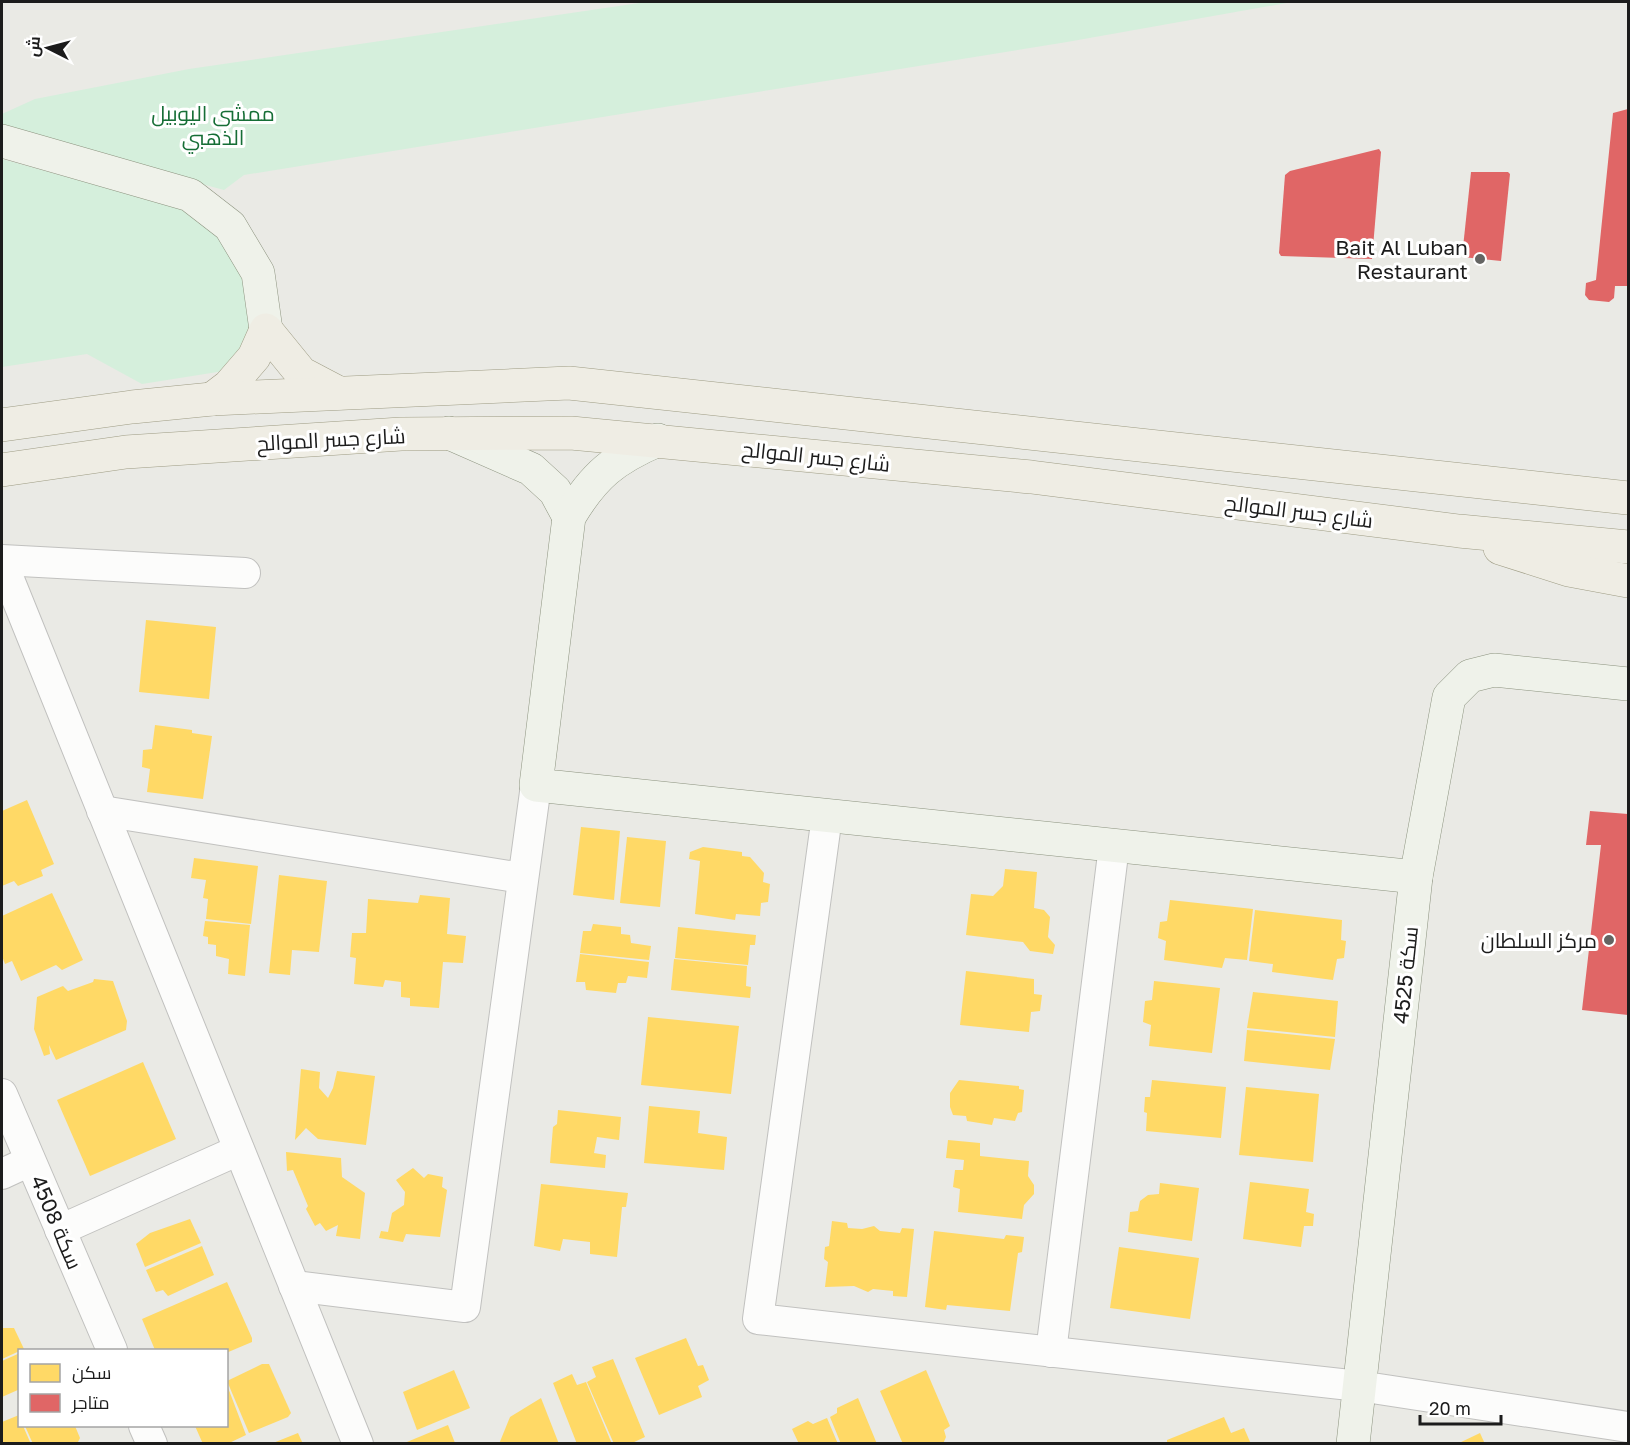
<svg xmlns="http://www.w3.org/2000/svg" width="1630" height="1445" font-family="'Golos Text',Cairo,sans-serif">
<rect width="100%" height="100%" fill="#eaeae5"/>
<g fill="#d5efdc">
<polygon points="646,2 1292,2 1067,42 244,175 224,190 2,130 2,114 35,99 189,69"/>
<polygon points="2,159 186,210 220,228 254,292 249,337 230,370 142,384 87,354 2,367"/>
</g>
<g fill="#ffd966">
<polygon points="146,620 216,627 209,699 139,692"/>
<polygon points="155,725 192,730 192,733 212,736 203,799 147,792 150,769 142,767 143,750 152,749"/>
<polygon points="27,800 54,864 41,870 43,876 18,886 14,881 2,886 2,811"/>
<polygon points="581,827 620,831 614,900 573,895"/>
<polygon points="627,837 666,841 660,907 620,903"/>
<polygon points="703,847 742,852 742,856 750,857 764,873 763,882 770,884 768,902 761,903 760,916 736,914 735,920 695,914 700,861 689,859 690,852"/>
<polygon points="194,858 258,866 251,924 206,919 208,899 203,898 206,880 191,878"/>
<polygon points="1005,869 1037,872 1034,908 1044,910 1050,917 1048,937 1055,945 1053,954 1030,951 1023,942 966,935 971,894 993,896 1003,886"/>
<polygon points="279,875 327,881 319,952 292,950 290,975 269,973"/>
<polygon points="52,893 83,960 62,970 56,965 21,981 12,961 5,964 2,956 2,916"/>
<polygon points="420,895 450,898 447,934 466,936 463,963 443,962 439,1008 410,1006 410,998 401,997 401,982 385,980 383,987 354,984 356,958 350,957 352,933 366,933 368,899 418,903"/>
<polygon points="1170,900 1253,909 1247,960 1225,958 1222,968 1164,960 1166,941 1158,938 1160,922 1167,921"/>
<polygon points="1255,910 1342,920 1341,940 1346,941 1344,958 1337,959 1333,980 1272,972 1273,964 1249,961"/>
<polygon points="205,921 250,925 245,976 228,974 229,959 216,956 216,945 208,944 208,937 203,936"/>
<polygon points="593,924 621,927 621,934 630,935 631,943 651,946 649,960 580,953 583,931 591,931"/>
<polygon points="678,927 756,935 755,945 750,945 748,965 675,958"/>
<polygon points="580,954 649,962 647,978 628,976 626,983 618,983 616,993 586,990 585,982 576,982"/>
<polygon points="674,959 747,966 746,986 751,987 750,998 671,990"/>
<polygon points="966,971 1034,979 1034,994 1042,995 1040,1011 1031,1012 1029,1032 960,1025"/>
<polygon points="94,979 113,981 127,1021 126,1030 56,1060 49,1045 50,1054 44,1056 34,1029 37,997 63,986 68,991 93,982"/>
<polygon points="1154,981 1220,988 1212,1053 1149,1046 1151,1025 1143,1022 1145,1001 1152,1000"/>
<polygon points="1253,992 1338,1001 1335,1037 1247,1028"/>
<polygon points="648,1017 739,1026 731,1094 641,1085"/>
<polygon points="1247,1030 1335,1039 1330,1070 1244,1061"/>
<polygon points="143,1062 176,1139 90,1176 57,1100"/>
<polygon points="301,1069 320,1072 319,1088 328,1098 333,1088 337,1071 375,1076 366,1145 318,1139 306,1128 295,1140"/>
<polygon points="959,1080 1019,1086 1019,1089 1024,1090 1022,1112 1018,1113 1015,1121 994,1118 992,1125 967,1121 966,1116 953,1115 950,1107 950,1093"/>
<polygon points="1152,1080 1226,1087 1221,1138 1146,1131 1147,1113 1144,1112 1145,1097 1150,1097"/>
<polygon points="1246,1087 1319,1094 1313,1162 1239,1155"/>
<polygon points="649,1106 700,1111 698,1133 727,1137 724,1170 644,1163"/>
<polygon points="558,1110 621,1117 619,1140 597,1137 594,1153 606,1155 605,1168 550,1163 553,1127 557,1124"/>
<polygon points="948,1140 980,1143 980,1156 1029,1161 1028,1176 1034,1185 1034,1194 1024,1205 1022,1219 958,1212 960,1189 953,1187 955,1170 963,1170 964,1160 946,1158"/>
<polygon points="286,1152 341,1158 342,1177 365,1193 360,1239 336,1236 338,1225 326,1231 320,1223 315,1226 306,1209 308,1206 293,1170 287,1171"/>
<polygon points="413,1168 424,1178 428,1174 443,1177 442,1187 447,1190 440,1237 406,1234 403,1242 379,1238 381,1231 388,1232 392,1213 404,1205 405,1192 396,1180"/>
<polygon points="1250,1182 1309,1189 1306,1212 1314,1214 1313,1226 1304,1226 1301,1247 1243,1239"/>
<polygon points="1160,1183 1199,1188 1192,1241 1128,1232 1130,1212 1138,1211 1140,1201 1148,1195 1159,1194"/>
<polygon points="541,1184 628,1193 626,1207 622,1207 617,1257 590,1254 590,1242 563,1239 560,1251 534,1246"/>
<polygon points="190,1219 201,1243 145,1267 136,1244 150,1233"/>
<polygon points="832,1221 847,1223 848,1228 862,1229 874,1226 880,1231 900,1233 902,1228 914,1229 907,1297 893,1296 893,1291 873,1289 868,1292 854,1286 825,1287 828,1262 824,1259 825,1247 829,1246"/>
<polygon points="934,1231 1004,1239 1006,1235 1024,1237 1022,1252 1018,1253 1010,1311 947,1305 946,1310 925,1307"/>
<polygon points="202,1246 214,1275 168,1296 163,1290 156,1292 146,1270"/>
<polygon points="1119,1247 1199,1258 1190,1319 1110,1308"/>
<polygon points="227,1282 252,1338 252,1342 226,1353 226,1350 155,1350 142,1319"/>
<polygon points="2,1328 14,1328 24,1349 2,1359"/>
<polygon points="686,1338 698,1366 703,1365 709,1380 698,1386 702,1397 659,1415 635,1358"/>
<polygon points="20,1353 20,1389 2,1397 2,1361"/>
<polygon points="613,1359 645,1437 630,1444 614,1444 587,1382 596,1377 592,1367"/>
<polygon points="262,1364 269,1364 291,1413 288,1417 249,1433 227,1381"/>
<polygon points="454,1370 470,1408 417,1430 403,1392"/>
<polygon points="926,1370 950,1426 944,1430 946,1437 943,1444 903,1444 880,1391"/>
<polygon points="572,1374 577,1385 586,1382 612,1444 577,1444 553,1383"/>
<polygon points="227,1385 246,1435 227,1444 203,1444 195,1426 226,1426"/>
<polygon points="541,1398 559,1444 499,1444 510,1417"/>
<polygon points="858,1398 877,1444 841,1444 830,1417 837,1413 837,1408"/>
<polygon points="19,1415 20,1426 23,1426 31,1444 2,1444 2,1422"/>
<polygon points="1224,1417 1231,1433 1244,1428 1251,1444 1167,1444 1167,1440"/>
<polygon points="827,1418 838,1444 799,1444 792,1429 808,1421 813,1424"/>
<polygon points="448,1425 455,1443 452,1444 402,1444"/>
<polygon points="25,1426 75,1426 80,1438 77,1444 33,1444"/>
<polygon points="298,1433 303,1444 273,1444 273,1443"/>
<polygon points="1480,1433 1485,1444 1457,1444"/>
</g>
<g fill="#e06666">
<polygon points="1628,109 1628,286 1615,286 1614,298 1609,302 1589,300 1585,295 1586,283 1596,280 1613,113"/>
<polygon points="1379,149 1381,152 1372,259 1281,256 1279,253 1285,175 1290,171"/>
<polygon points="1471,172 1508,172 1510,174 1501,261 1462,257"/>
<polygon points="1590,811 1628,814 1628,1015 1582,1010 1601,845 1586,845"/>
</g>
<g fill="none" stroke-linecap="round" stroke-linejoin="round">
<defs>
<g id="street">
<polyline points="2,560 245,573"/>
<polyline points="2,562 358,1444"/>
<polyline points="102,811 522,878"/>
<polyline points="827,816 758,1319 1359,1386 1628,1427"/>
<polyline points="2,1094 112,1350"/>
<polyline points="2,1174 30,1161"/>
<polyline points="60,1230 239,1150"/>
<polyline points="294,1286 465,1307 536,785"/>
<polyline points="1051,1352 1114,846"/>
<polyline points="144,1426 152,1444"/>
</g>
<g id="secondary">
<polyline points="2,141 190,195 230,226 258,273 266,330"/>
<polyline points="449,433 531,469 555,491 569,517"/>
<path d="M658,440C614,459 594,475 569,517L536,785L1416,877"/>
<polyline points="1353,1444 1416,877 1449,697 1470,676 1494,670 1628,684"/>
</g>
<g id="primary">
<polyline points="212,399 229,386 254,357 266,330 301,373 339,393"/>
<polyline points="2,425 132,407 212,399 569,383 1628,498"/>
<polyline points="2,470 126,452 401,434 571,433 1031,477 1459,531 1628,547"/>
<polyline points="1500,548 1569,570 1628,581"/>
</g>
</defs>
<use href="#street" stroke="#c1c1bf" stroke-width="32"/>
<use href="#secondary" stroke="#8c937f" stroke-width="34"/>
<use href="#primary" stroke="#9e9c84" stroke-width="34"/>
<use href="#street" stroke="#fcfcfb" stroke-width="30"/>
<use href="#secondary" stroke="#eff2ea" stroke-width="33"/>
<use href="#primary" stroke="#efede4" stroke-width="33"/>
</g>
<g fill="#646462" stroke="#fff" stroke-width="2">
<circle cx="1480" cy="259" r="6"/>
<circle cx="1609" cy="940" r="6"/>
</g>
<g text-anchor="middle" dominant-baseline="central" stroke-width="6" stroke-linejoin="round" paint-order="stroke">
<g font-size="21" fill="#166e36" stroke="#fff">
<text x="213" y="113">ممشى اليوبيل<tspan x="213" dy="24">الذهبي</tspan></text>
</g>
<g font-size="21" fill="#1c1c1c" stroke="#fff" text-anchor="end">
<text x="1468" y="247">Bait Al Luban<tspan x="1468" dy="24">Restaurant</tspan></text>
<text x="1597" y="940">مركز السلطان</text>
</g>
<g font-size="21" fill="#1c1c1c" stroke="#fff">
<text transform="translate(331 439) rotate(-3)">شارع جسر الموالح</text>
<text transform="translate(816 456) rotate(6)">شارع جسر الموالح</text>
<text transform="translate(1299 511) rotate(7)">شارع جسر الموالح</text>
<text transform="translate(1405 975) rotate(-84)">سكة 4525</text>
<text transform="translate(57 1222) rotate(67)">سكة 4508</text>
</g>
</g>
<rect width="1630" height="1445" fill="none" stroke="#1c1c1c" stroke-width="6"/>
<rect x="18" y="1349" width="210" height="78" fill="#ffffff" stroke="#a4a4a4" stroke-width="1.5"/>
<rect x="30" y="1364" width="30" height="18" fill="#ffd966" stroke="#a4a4a4" stroke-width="1.5"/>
<text x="72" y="1379" font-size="18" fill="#1c1c1c">سكن</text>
<rect x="30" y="1394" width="30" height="18" fill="#e06666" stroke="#a4a4a4" stroke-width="1.5"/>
<text x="72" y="1409" font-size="18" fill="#1c1c1c">متاجر</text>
<g transform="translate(48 48) rotate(276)" stroke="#ffffff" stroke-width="4.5" paint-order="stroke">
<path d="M0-4.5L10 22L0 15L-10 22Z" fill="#1c1c1c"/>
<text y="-9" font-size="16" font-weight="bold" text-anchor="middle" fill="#1c1c1c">ش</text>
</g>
<path d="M1420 1415v9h81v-9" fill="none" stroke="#1c1c1c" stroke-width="3"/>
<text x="1429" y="1415" font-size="18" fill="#1c1c1c" stroke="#ffffff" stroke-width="4.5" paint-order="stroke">20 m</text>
</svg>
